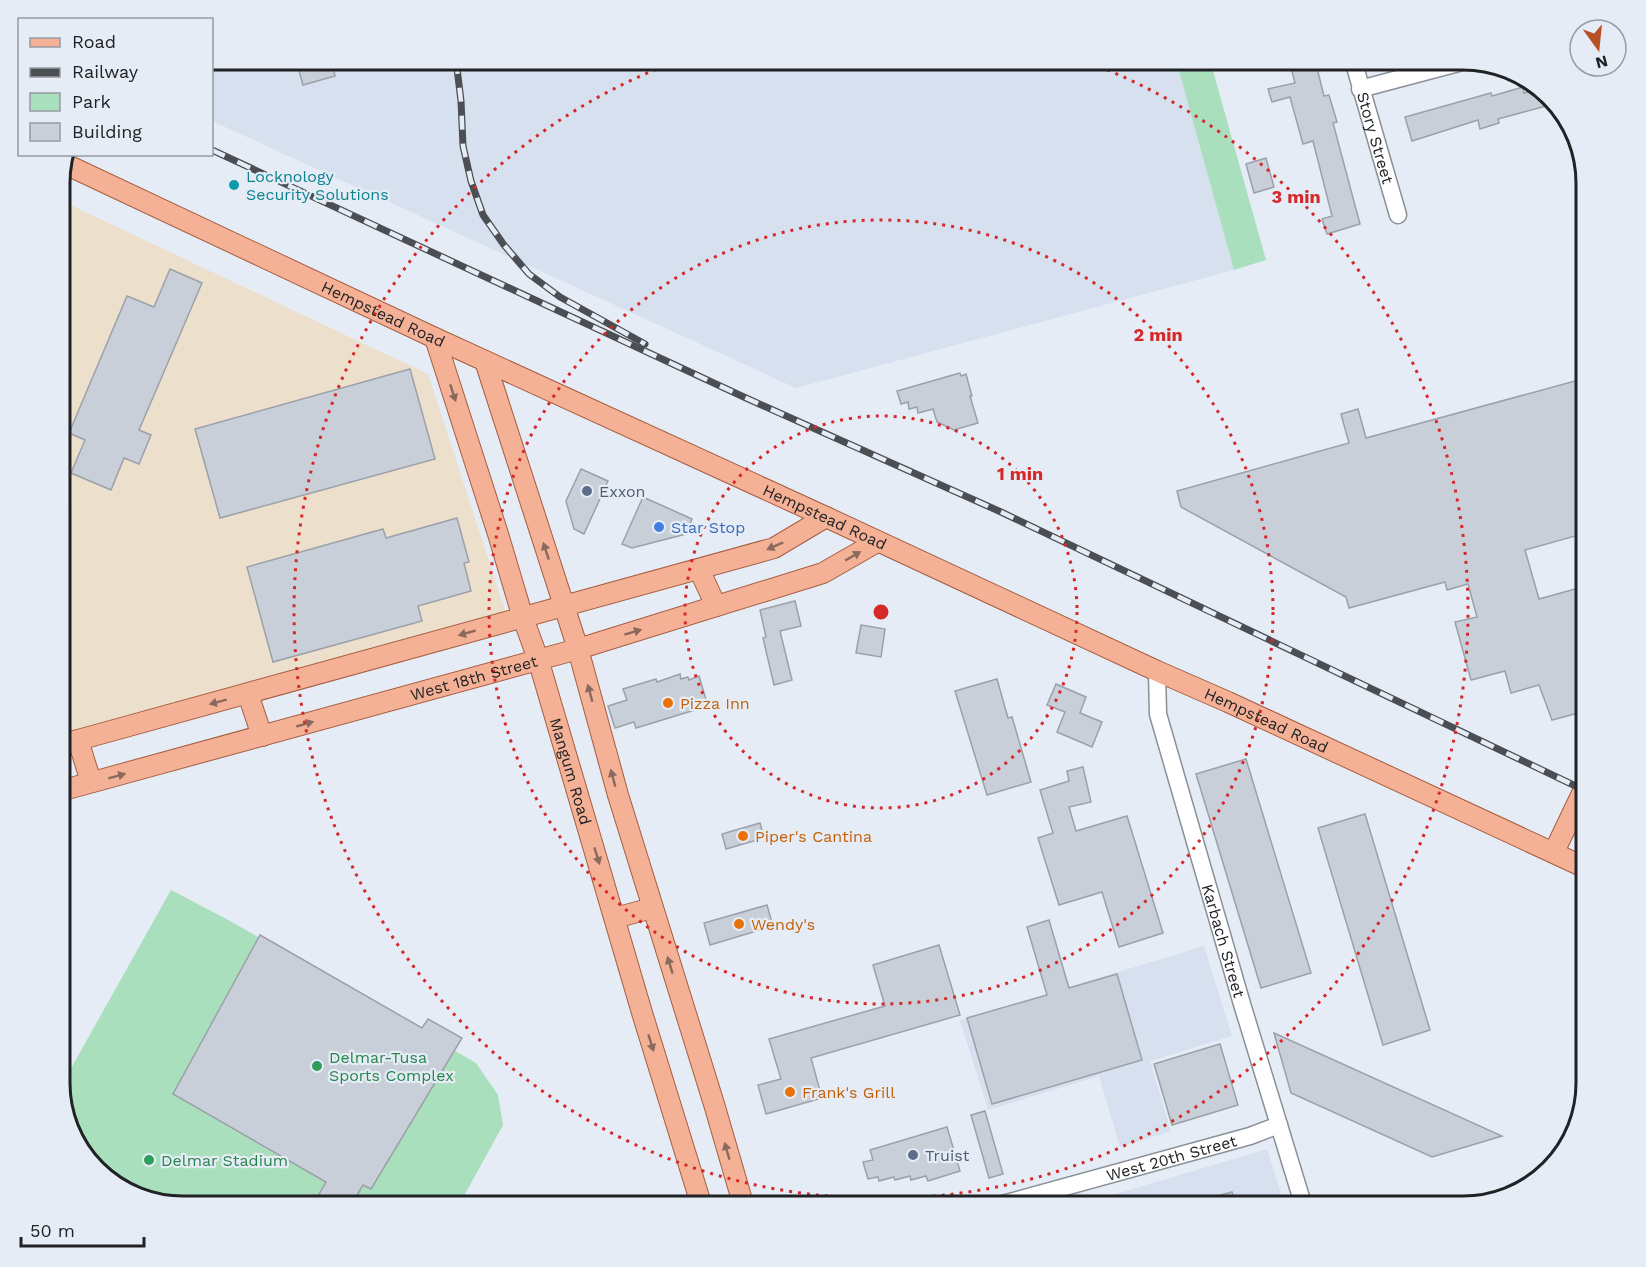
<svg xmlns="http://www.w3.org/2000/svg" width="1646" height="1267" font-family="'Work Sans',sans-serif">
<rect width="100%" height="100%" fill="#e6ecf5"/>
<polygon fill="#ece0cc" points="60,200 428,374 507,616 60,738"/>
<g fill="#d6e0ef">
<polygon points="212,60 1176,60 1234,270 796,388 212,121"/>
<polygon points="1204,946 1232,1036 1150,1061 1171,1131 1120,1147 1099,1076 988,1110 960,1020"/>
<polygon points="1267,1149 1285,1207 1072,1207"/>
</g>
<g fill="#a9dfbc">
<polygon points="1176,60 1210,60 1266,260 1234,270"/>
<polygon points="171,890 232,922 476,1063 498,1095 503,1125 458,1207 183,1207 108,1181 73,1139 60,1088"/>
</g>
<g fill="#c9cfd8" stroke="#9ba0a9" stroke-width="1.5">
<polygon points="296,60 331,60 335,76 303,85"/>
<polygon points="1289,60 1315,60 1324,96 1329,95 1337,122 1333,123 1360,224 1327,234 1322,219 1332,216 1313,141 1303,144 1290,97 1272,102 1268,89 1295,83"/>
<polygon points="1523,87 1524,93 1540,89 1553,104 1498,119 1499,123 1480,129 1478,120 1412,141 1405,117 1491,93 1492,96"/>
<polygon points="1266,158 1274,187 1254,193 1246,164"/>
<polygon points="170,269 202,283 139,430 151,435 139,464 124,458 111,490 71,473 85,440 69,433 127,296 154,307"/>
<polygon points="410,369 435,459 220,518 195,429"/>
<polygon points="960,373 961,376 966,374 972,396 970,396 978,423 954,430 937,422 933,409 918,413 917,407 909,409 908,402 901,404 897,391"/>
<polygon points="1586,378 1586,533 1525,550 1539,599 1586,586 1586,711 1552,720 1539,685 1511,693 1505,671 1471,680 1455,622 1477,617 1468,584 1447,590 1445,582 1349,608 1346,597 1181,507 1177,491 1349,443 1341,414 1358,409 1366,438"/>
<polygon points="581,469 608,481 584,534 574,529 566,501"/>
<polygon points="643,497 692,519 686,534 632,548 622,544"/>
<polygon points="457,518 469,562 464,563 471,591 418,606 422,621 273,662 247,567 383,529 386,538"/>
<polygon points="795,601 801,626 780,631 792,680 774,685 763,638 766,637 760,610"/>
<polygon points="861,625 885,629 881,657 856,653"/>
<polygon points="680,674 681,679 688,677 689,680 699,676 708,706 636,728 634,722 615,728 608,706 627,700 623,689 656,679 657,682"/>
<polygon points="997,679 1008,718 1012,717 1031,782 987,795 955,691"/>
<polygon points="1056,684 1086,697 1080,713 1102,722 1092,747 1057,732 1065,712 1047,705"/>
<polygon points="1246,759 1311,973 1261,988 1196,774"/>
<polygon points="1083,767 1091,802 1069,807 1076,831 1127,816 1163,933 1119,947 1102,892 1059,905 1038,838 1053,833 1040,790 1069,781 1067,771"/>
<polygon points="1365,814 1430,1030 1383,1045 1318,828"/>
<polygon points="760,823 764,838 726,849 722,834"/>
<polygon points="767,905 773,926 710,945 704,923"/>
<polygon points="1049,920 1069,988 1117,974 1142,1060 992,1104 967,1018 1047,995 1027,927"/>
<polygon points="260,935 422,1028 428,1019 462,1038 371,1189 363,1185 350,1207 338,1207 318,1196 326,1182 173,1094"/>
<polygon points="939,945 960,1015 811,1058 822,1098 766,1114 758,1085 781,1079 769,1039 885,1006 873,965"/>
<polygon points="1274,1033 1502,1136 1432,1157 1291,1093"/>
<polygon points="1220,1044 1238,1105 1172,1125 1154,1064"/>
<polygon points="985,1111 1003,1174 989,1178 971,1115"/>
<polygon points="947,1127 960,1171 928,1181 926,1176 911,1180 910,1176 895,1180 894,1177 879,1181 878,1177 868,1179 863,1162 873,1160 870,1150"/>
<polygon points="1232,1192 1237,1207 1192,1207 1192,1203"/>
</g>
<g fill="none" stroke-linecap="round" stroke-linejoin="round">
<defs>
<g id="minor">
<path id="s1" d="M1353,60L1398,215"/>
<polyline points="1360,89 1466,61"/>
<path id="s2" d="M1157,671L1158,714L1242,1004L1304,1207"/>
<path id="s3" d="M992,1207L1250,1136L1279,1125"/>
</g>
<g id="major">
<path id="s4" d="M63,163L435,338L826,517L1157,671L1228,702L1586,868"/>
<path id="s5" d="M435,338L498,534L523,618L538,659L643,1016L702,1207"/>
<polyline points="485,361 578,649 618,795 714,1104 744,1207"/>
<polyline points="699,569 716,606"/>
<polyline points="248,694 262,736"/>
<polyline points="78,740 91,782"/>
<polyline points="60,745 774,548 826,517"/>
<path id="s6" d="M60,791L578,649L823,573L877,542"/>
<polyline points="1554,852 1586,785"/>
<polyline points="615,918 652,908"/>
</g>
</defs>
<use href="#minor" stroke="#8a9098" stroke-width="19"/>
<use href="#major" stroke="#a55d40" stroke-width="22"/>
<use href="#minor" stroke="#fff" stroke-width="16"/>
<use href="#major" stroke="#f4b195" stroke-width="20"/>
<defs>
<g id="rail">
<polyline points="456,60 461,101 463,146 471,181 483,215 504,245 529,274 560,297 645,344"/>
<polyline points="212,150 746,398 1001,512 1586,791"/>
</g>
</defs>
<use href="#rail" stroke="#4b4e52" stroke-width="7"/>
<use href="#rail" stroke="#e6ecf5" stroke-width="4.5" stroke-dasharray="14" stroke-linecap="butt"/>
</g>
<defs><path id="oneway-solid" d="M-6-.8H1V-3.2L6.5 0L1 3.2V.8H-6Z" transform="scale(1.5)"/></defs>
<g fill="#8a6a5d">
<use href="#oneway-solid" transform="translate(453 393) rotate(72)"/>
<use href="#oneway-solid" transform="translate(775 546) rotate(156)"/>
<use href="#oneway-solid" transform="translate(546 551) rotate(-108)"/>
<use href="#oneway-solid" transform="translate(853 556) rotate(-30)"/>
<use href="#oneway-solid" transform="translate(633 632) rotate(-17)"/>
<use href="#oneway-solid" transform="translate(467 633) rotate(164)"/>
<use href="#oneway-solid" transform="translate(590 693) rotate(-105)"/>
<use href="#oneway-solid" transform="translate(218 702) rotate(165)"/>
<use href="#oneway-solid" transform="translate(305 724) rotate(-16)"/>
<use href="#oneway-solid" transform="translate(117 776) rotate(-15)"/>
<use href="#oneway-solid" transform="translate(613 778) rotate(-105)"/>
<use href="#oneway-solid" transform="translate(597 856) rotate(73)"/>
<use href="#oneway-solid" transform="translate(670 965) rotate(-107)"/>
<use href="#oneway-solid" transform="translate(651 1043) rotate(73)"/>
<use href="#oneway-solid" transform="translate(727 1151) rotate(-106)"/>
</g>
<g fill="none" stroke="#d62828" stroke-width="3" stroke-dasharray="3 6">
<circle cx="881" cy="612" r="196"/>
<circle cx="881" cy="612" r="392"/>
<path d="M1082 60A587 587 0 1 1 680 60"/>
</g>
<circle fill="#0f9aa8" stroke="#e6ecf5" stroke-width="2" cx="234" cy="185" r="6"/>
<g fill="#5c6f8a" stroke="#e6ecf5" stroke-width="2">
<circle cx="587" cy="491" r="6"/>
<circle cx="913" cy="1155" r="6"/>
</g>
<circle fill="#3f7fe0" stroke="#e6ecf5" stroke-width="2" cx="659" cy="527" r="6"/>
<g fill="#e8710a" stroke="#e6ecf5" stroke-width="2">
<circle cx="668" cy="703" r="6"/>
<circle cx="743" cy="836" r="6"/>
<circle cx="739" cy="924" r="6"/>
<circle cx="790" cy="1092" r="6"/>
</g>
<g fill="#2e9e5b" stroke="#e6ecf5" stroke-width="2">
<circle cx="317" cy="1066" r="6"/>
<circle cx="149" cy="1160" r="6"/>
</g>
<g text-anchor="middle" dominant-baseline="central" stroke-width="4.5" stroke-linejoin="round" paint-order="stroke">
<g font-size="16" fill="#202225" stroke="#e6ecf5">
<text stroke="none"><textPath href="#s1" startOffset="81">Story Street</textPath></text>
<text stroke="none"><textPath href="#s4" startOffset="354">Hempstead Road</textPath></text>
<text stroke="none"><textPath href="#s4" startOffset="840">Hempstead Road</textPath></text>
<text stroke="none"><textPath href="#s6" startOffset="429">West 18th Street</textPath></text>
<text stroke="none"><textPath href="#s4" startOffset="1326">Hempstead Road</textPath></text>
<text stroke="none"><textPath href="#s5" startOffset="454">Mangum Road</textPath></text>
<text stroke="none"><textPath href="#s2" startOffset="279">Karbach Street</textPath></text>
<text stroke="none"><textPath href="#s3" startOffset="186">West 20th Street</textPath></text>
</g>
<g font-size="16" fill="#0d838f" stroke="#e6ecf5" text-anchor="start">
<text x="246" y="176">Locknology<tspan x="246" dy="18">Security Solutions</tspan></text>
</g>
<g font-size="16" fill="#4e5e75" stroke="#e6ecf5" text-anchor="start">
<text x="599" y="491">Exxon</text>
<text x="925" y="1155">Truist</text>
</g>
<g font-size="16" fill="#366cbe" stroke="#e6ecf5" text-anchor="start">
<text x="671" y="527">Star Stop</text>
</g>
<g font-size="16" fill="#c56008" stroke="#e6ecf5" text-anchor="start">
<text x="680" y="703">Pizza Inn</text>
<text x="755" y="836">Piper's Cantina</text>
<text x="751" y="924">Wendy's</text>
<text x="802" y="1092">Frank's Grill</text>
</g>
<g font-size="16" fill="#27864d" stroke="#e6ecf5" text-anchor="start">
<text x="329" y="1057">Delmar-Tusa<tspan x="329" dy="18">Sports Complex</tspan></text>
<text x="161" y="1160">Delmar Stadium</text>
</g>
</g>
<path d="M0 0H1646V1267H0ZM183 70H1463A113 113 0 0 1 1576 183V1083A113 113 0 0 1 1463 1196H183A113 113 0 0 1 70 1083V183A113 113 0 0 1 183 70Z" fill="#e6ecf5" fill-rule="evenodd"/>
<path fill="none" stroke="#202225" stroke-width="3" d="M183 70H1463A113 113 0 0 1 1576 183V1083A113 113 0 0 1 1463 1196H183A113 113 0 0 1 70 1083V183A113 113 0 0 1 183 70Z"/>
<circle cx="881" cy="612" r="9" fill="#d62828" stroke="#e6ecf5" stroke-width="3"/>
<g font-size="18" text-anchor="middle" font-weight="bold" fill="#d62828" stroke="#e6ecf5" stroke-width="4.5" stroke-linejoin="round" paint-order="stroke">
<text x="1296" y="203">3 min</text>
<text x="1158" y="341">2 min</text>
<text x="1020" y="480">1 min</text>
</g>
<rect x="18" y="18" width="195" height="138" fill="#e6ecf5" stroke="#979ba2" stroke-width="1.5"/>
<rect x="30" y="38" width="30" height="9" fill="#f4b195" stroke="#979ba2" stroke-width="1.5"/>
<text x="72" y="48" font-size="18" fill="#202225">Road</text>
<rect x="30" y="68" width="30" height="9" fill="#4b4e52" stroke="#979ba2" stroke-width="1.5"/>
<text x="72" y="78" font-size="18" fill="#202225">Railway</text>
<rect x="30" y="93" width="30" height="18" fill="#a9dfbc" stroke="#979ba2" stroke-width="1.5"/>
<text x="72" y="108" font-size="18" fill="#202225">Park</text>
<rect x="30" y="123" width="30" height="18" fill="#c9cfd8" stroke="#979ba2" stroke-width="1.5"/>
<text x="72" y="138" font-size="18" fill="#202225">Building</text>
<g transform="translate(1598 48) rotate(165)"><circle r="28" fill="#e6ecf5" stroke="#979ba2" stroke-width="1.5"/>
<path d="M0-4.5L10 22L0 15L-10 22Z" fill="#b85226"/>
<text y="-9" font-size="16" font-weight="bold" text-anchor="middle" fill="#202225">N</text>
</g>
<path d="M21 1237v9h123v-9" fill="none" stroke="#202225" stroke-width="3"/>
<text x="30" y="1237" font-size="18" fill="#202225" stroke="#e6ecf5" stroke-width="4.5" paint-order="stroke">50 m</text>
</svg>
